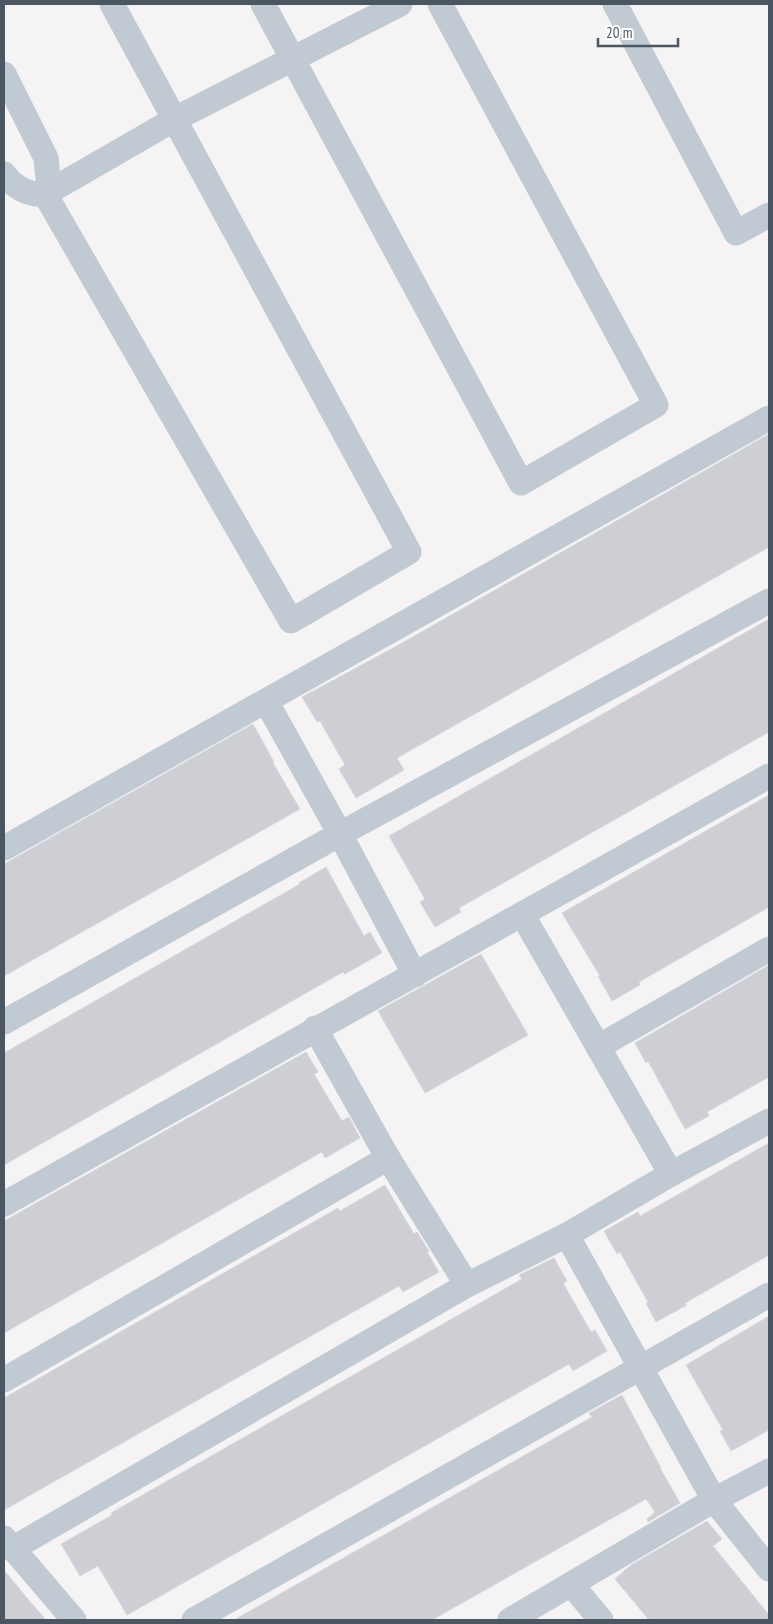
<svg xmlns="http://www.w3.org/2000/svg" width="773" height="1624" font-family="'PT Sans Narrow',sans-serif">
<rect width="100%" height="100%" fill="#f5f3f3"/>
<g fill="#cdcfd5" stroke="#d7d9de">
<polygon points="769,434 769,547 397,758 404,770 356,798 339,769 345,765 320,721 317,722 302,697 395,647"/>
<polygon points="769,619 769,732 459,908 461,912 435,927 420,902 425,899 389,836"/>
<polygon points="253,724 274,762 273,763 300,809 4,976 4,864"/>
<polygon points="769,795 769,907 639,982 640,985 612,1001 598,976 600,976 562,913"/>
<polygon points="326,867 364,936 370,932 382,953 345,974 343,972 4,1165 4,1053 300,884 299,883"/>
<polygon points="481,954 528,1035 425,1093 378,1011"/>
<polygon points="769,965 769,1077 707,1112 709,1116 685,1129 648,1061 646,1063 635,1043"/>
<polygon points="306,1052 318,1072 314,1074 342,1121 349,1117 360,1138 325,1158 322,1152 4,1333 4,1221"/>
<polygon points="769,1143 769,1255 685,1303 687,1305 656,1322 646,1303 648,1302 620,1252 617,1254 604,1231 638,1212 640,1216"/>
<polygon points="385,1185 414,1234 417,1232 429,1251 427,1252 439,1272 403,1292 399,1286 4,1510 4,1398 338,1208 340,1211"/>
<polygon points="554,1258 567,1281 563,1283 591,1332 595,1330 607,1351 573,1371 569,1364 127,1615 98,1566 80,1576 61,1544 112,1515 111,1513 522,1279 519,1275"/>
<polygon points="769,1316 769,1430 731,1451 720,1431 723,1430 686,1365"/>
<polygon points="622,1395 661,1468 660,1468 680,1503 648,1522 647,1519 655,1512 646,1499 432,1620 234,1620 592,1417 589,1413"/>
<polygon points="707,1521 722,1539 713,1546 769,1615 769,1620 649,1620 615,1579 631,1565"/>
<polygon points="4,1570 27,1598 46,1620 4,1620"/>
</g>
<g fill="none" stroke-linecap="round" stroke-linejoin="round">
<g stroke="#c1cad2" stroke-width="25">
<polyline points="263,4 521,483 656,405 440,4"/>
<polyline points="615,4 736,233 769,215"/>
<polyline points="4,74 46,158 49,189 45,194"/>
<path d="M4,174C14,187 29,196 45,194L175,119L400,4"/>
<polyline points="45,194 291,621 409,552 112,4"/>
<polyline points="266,701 340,834 415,975"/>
<polyline points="4,848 769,418"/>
<polyline points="522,914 671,1174"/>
<polyline points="4,1022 340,834 769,601"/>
<polyline points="315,1028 388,1158 467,1285"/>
<polyline points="598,1047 769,949"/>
<polyline points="4,1204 769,776"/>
<polyline points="567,1235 714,1500 769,1569"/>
<polyline points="4,1380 388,1158"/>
<polyline points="4,1538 74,1620"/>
<polyline points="12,1549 467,1285 567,1235 671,1174 769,1121"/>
<polyline points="571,1584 601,1620"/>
<polyline points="194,1620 769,1295"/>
<polyline points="510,1620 714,1500 769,1471"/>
</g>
</g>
<rect width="773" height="1624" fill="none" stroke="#4a5661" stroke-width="10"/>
<path d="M598 38v8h80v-8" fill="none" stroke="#4a5661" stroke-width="2.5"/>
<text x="606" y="38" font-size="15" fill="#4a5661" stroke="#ffffff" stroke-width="4" paint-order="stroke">20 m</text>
</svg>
